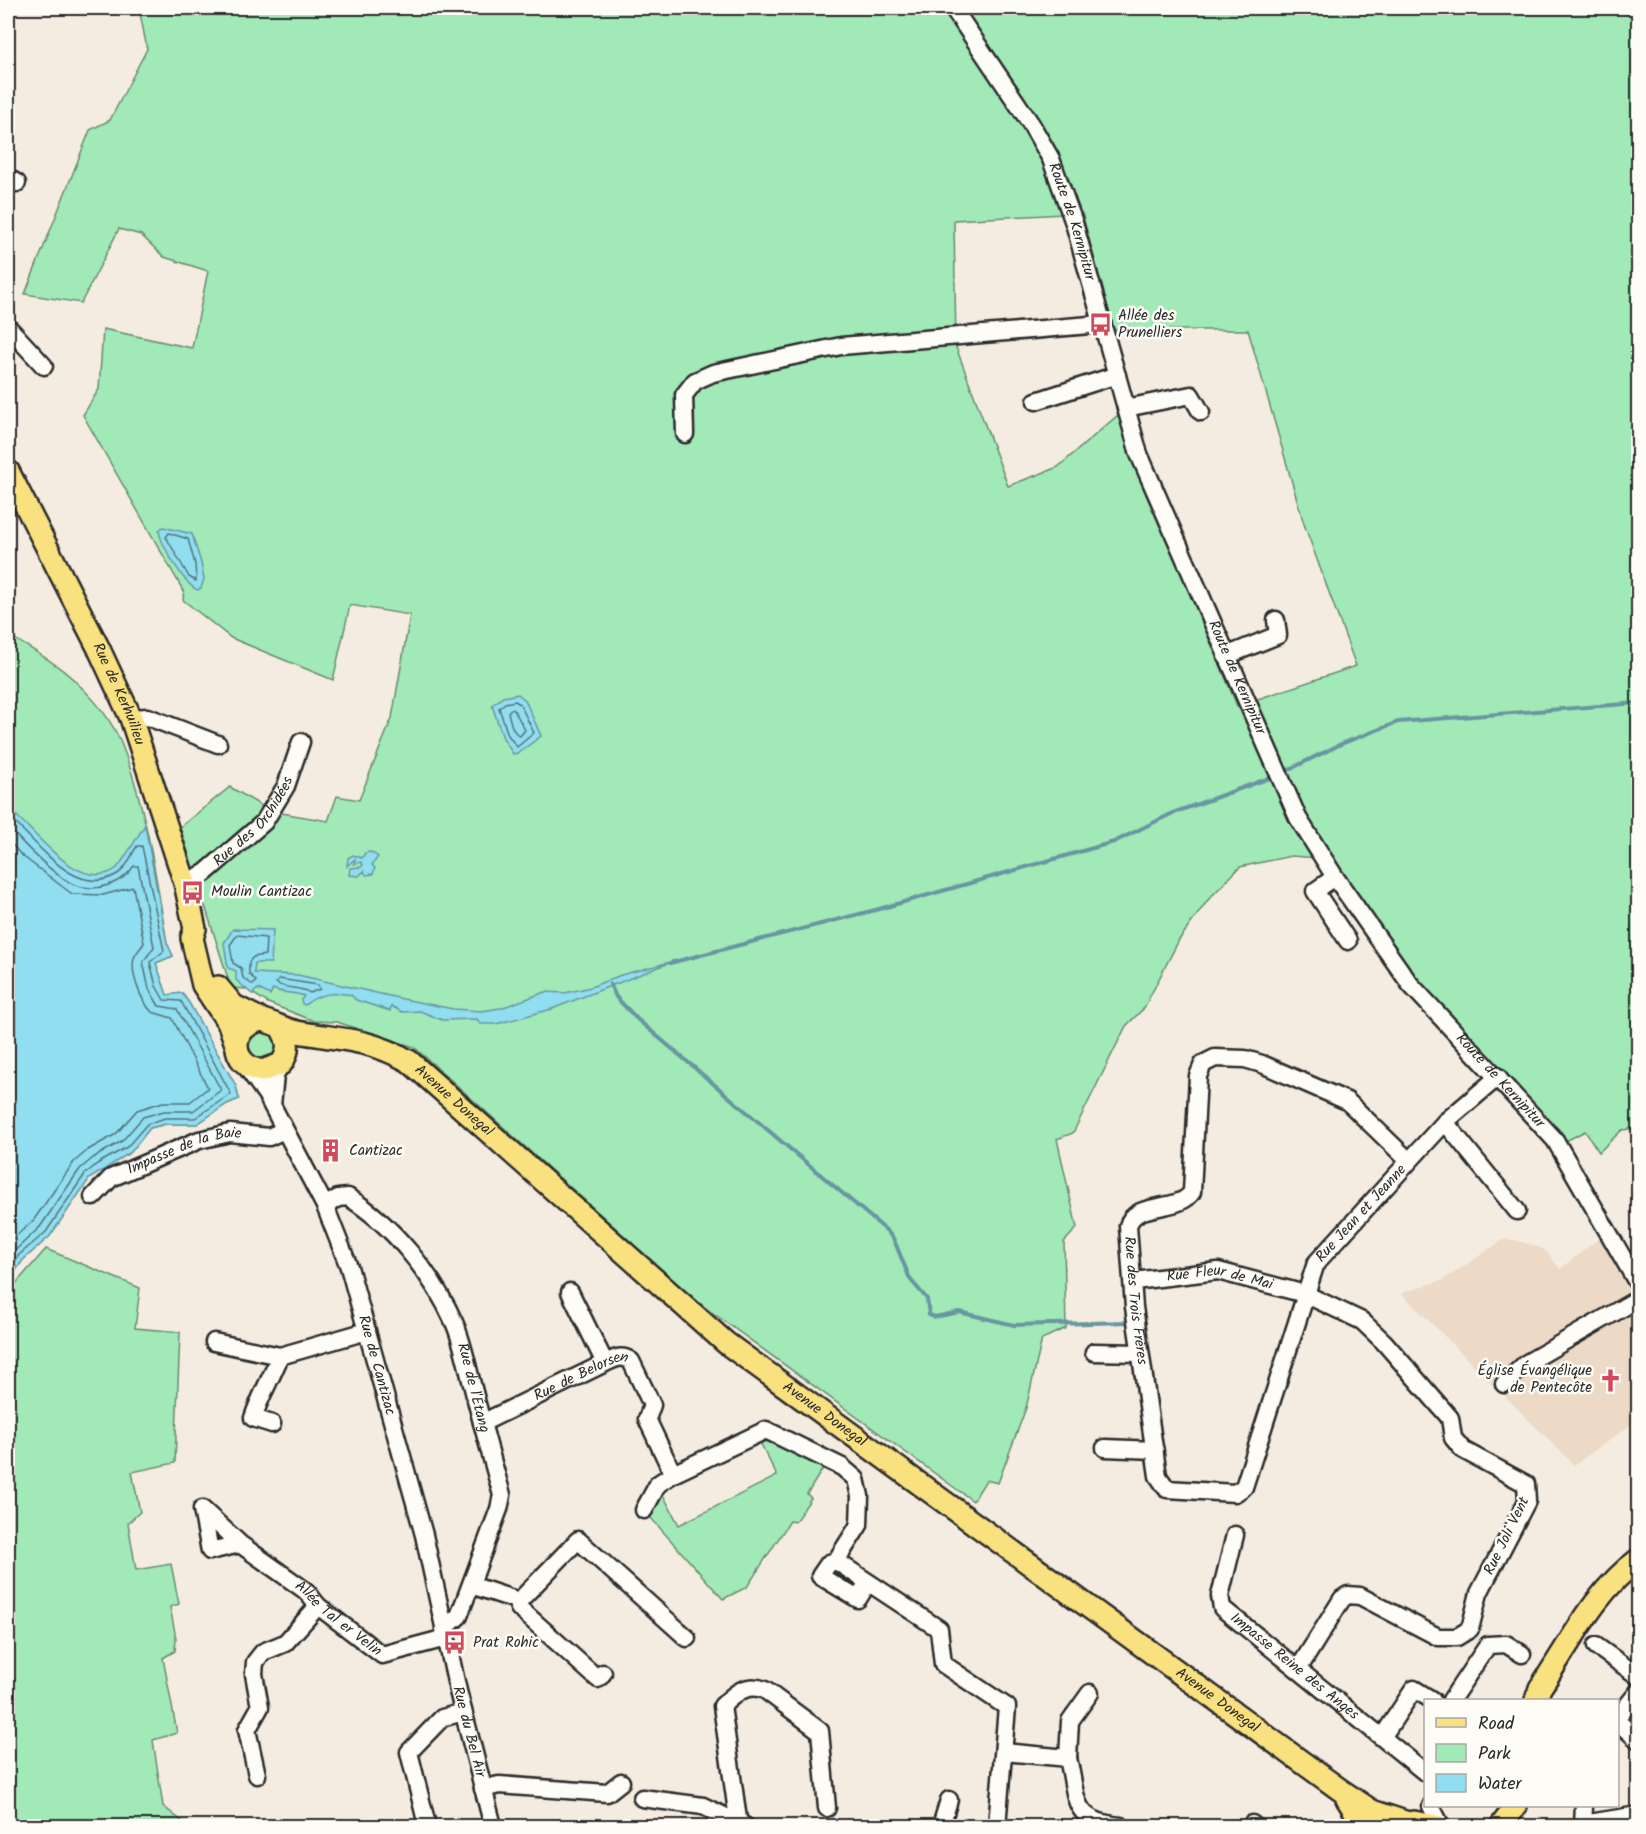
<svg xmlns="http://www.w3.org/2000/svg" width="1646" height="1834" font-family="Kalam,sans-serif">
<rect width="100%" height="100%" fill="#f5ece1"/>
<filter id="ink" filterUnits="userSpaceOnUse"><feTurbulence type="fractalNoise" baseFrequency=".0167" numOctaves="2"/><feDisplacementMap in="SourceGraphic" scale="12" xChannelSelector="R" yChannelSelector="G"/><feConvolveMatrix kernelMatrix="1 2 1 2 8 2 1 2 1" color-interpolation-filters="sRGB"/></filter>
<g filter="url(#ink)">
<polygon fill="#ecd9c6" points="1615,1226 1638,1266 1638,1420 1574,1465 1401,1293 1443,1280 1503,1240 1515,1240 1541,1248 1548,1253 1560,1269"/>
<g fill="#a1e9b7" stroke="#668a71" stroke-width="1.5" fill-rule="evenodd">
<path d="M139,8H1638V1128L1622,1130L1599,1152L1585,1131L1564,1142L1515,1082L1422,987L1332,859L1291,856L1240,867L1208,900L1179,940L1144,1008L1126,1026L1073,1133L1057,1139L1077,1228L1064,1242L1066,1328L1042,1339L1026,1408L998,1483L986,1480L973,1501L699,1303L414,1047L337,1022L314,1021L268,1003L246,989L231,988L180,827L230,787L270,811L328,821L337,796L359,800L392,718L410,615L350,605L333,680L231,638L183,600L184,592L83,415L99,389L103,329L192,348L208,271L164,257L141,235L119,229L81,303L25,294L90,130L110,120L147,49ZM1082,213L1114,330H1248L1304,524L1356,666L1237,706L1118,415L1058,467L1008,486L956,347L954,220Z"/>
<path d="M8,634C31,650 58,663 78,684C95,700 112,721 121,743C146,805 156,877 167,943L173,956L156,963L167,995L182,993L189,1003L236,1086L239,1099L227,1104L197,1124H166L150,1128L131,1152L89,1179L50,1236L23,1260L8,1282Z"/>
<polygon points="256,1030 273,1033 279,1048 271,1061 249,1059 245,1042"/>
<polygon points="46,1249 140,1288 135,1328 180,1332 175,1463 132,1472 140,1512 128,1523 136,1570 171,1564 179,1604 170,1607 176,1638 175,1651 163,1658 177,1733 153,1740 163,1806 188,1826 8,1826 8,1296 12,1288"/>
<polygon points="759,1440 777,1444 825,1465 807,1494 811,1498 795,1522 790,1521 747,1587 723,1599 650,1517 662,1493 679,1525 777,1476"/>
</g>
<g fill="#90def0" stroke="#6896a1" stroke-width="1.5">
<path d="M163,527L192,534L201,563L204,579L201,588L198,590C185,586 160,543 159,530Z"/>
<polygon points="518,694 525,700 541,736 518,753 513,754 503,738 492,705 503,697"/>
<path d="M8,808C32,826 79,897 117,868C122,863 139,834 145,825L167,943L173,956L156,963L167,995L182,993L189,1003L236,1086L239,1099L227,1104L197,1124H166L150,1128L131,1152L89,1179L50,1236L23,1260L8,1282Z"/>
<polygon points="371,852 378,857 372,865 375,868 373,874 366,875 364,871 359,876 349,875 350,868 361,867 363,865 361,862 354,864 355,859 347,866 348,858 353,855 362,858 365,853"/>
<path d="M233,929L273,930L271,963H255L254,973L298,975L398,998L453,1009L481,1011L501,1008L545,992L565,993L591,987L621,975L674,961L552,1009L496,1024H480L477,1019L442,1020L420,1011L402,1012L391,1006L390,1011L356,1000L351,995C334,992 319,993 305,1005L302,1004L301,1000L304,996C293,992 283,994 273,989L270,995L258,989L252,994L236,980V971L228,968L224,943Z"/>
</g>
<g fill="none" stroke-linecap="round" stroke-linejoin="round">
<g stroke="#53737a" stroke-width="1.5">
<polygon points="169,533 188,539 195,564 196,581 189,577 166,537"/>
<polygon points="515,701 520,704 534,733 517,747 508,735 499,708 505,703"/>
<path d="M511,709L514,710L525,730L520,736C512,733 510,720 508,712Z"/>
<path d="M8,816C36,839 75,902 119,873C127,868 132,853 137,846H142L164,951L150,962L156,986L164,1000L181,1001L231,1094L195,1118H165L147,1124L127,1147L97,1164L85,1174L46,1232L19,1255L8,1270"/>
<path d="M8,826C21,842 56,878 75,885C96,893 122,884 134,866H138L154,947L143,962L149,989L159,1006L177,1009L221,1090L193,1111H164L143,1117L122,1141L93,1158L80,1169L40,1227L8,1257"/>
<path d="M8,840L21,855L72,894L103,895L133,887L144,943C141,948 136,952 134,958C130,974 141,1001 152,1012L172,1018L208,1088L190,1102H163L137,1110L116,1134L88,1150L74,1162L33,1221L8,1243"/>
<polygon points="237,935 266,938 265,955 253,957 249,962 249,974 256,981 253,985 243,978 241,968 233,963 230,945"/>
<path d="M279,979L318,985L320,989L310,993C300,986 286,990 276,983Z"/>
</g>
<g stroke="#6896a1" stroke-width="4">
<polyline points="1282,773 1341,744 1398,722 1638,703"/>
<polyline points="670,963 879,909 1114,842 1173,813 1275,776"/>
<polyline points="610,984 616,997 637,1019 887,1231 894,1240 910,1279 927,1299 929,1315 935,1317 959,1312 1014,1325 1129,1322"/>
</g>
<defs>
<g id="minor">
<path id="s1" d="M953,8L1031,124L1051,159L1074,223L1139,454L1298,818L1335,877L1410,984L1555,1140L1638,1284"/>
<polyline points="8,178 17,183"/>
<polyline points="8,327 44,366"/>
<polyline points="1036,401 1117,375"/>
<polyline points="1126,408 1191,395 1201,412"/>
<polyline points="685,434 684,395 695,381 713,373 841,346 1102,324"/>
<polyline points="1226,656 1278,635 1276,620"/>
<polyline points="131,718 148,717 218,744"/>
<polyline points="1335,877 1315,891 1348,941"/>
<path id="s2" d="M185,883L205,873L264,822L286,786L301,742"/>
<path id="s3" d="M245,1065L266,1094L325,1206L349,1267L424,1535L458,1691L493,1826"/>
<polyline points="272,1105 275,1075 281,1064"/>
<polyline points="1445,1122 1517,1211"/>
<path id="s4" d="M1409,1161L1347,1101L1262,1064L1245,1059L1215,1058L1203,1064L1198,1076L1192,1192C1179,1213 1135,1200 1128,1226L1134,1307L1158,1476L1167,1489L1235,1493L1244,1487L1316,1263L1445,1122L1498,1077"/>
<path id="s5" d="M93,1197L111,1178L199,1140L230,1133L269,1137L284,1130"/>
<path id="s6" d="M325,1206L338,1198L348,1197C392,1224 433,1275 454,1322C463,1342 467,1366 473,1388C482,1424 492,1459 502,1495L499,1509L459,1616L444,1629"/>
<path id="s7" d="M1134,1281L1218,1271L1305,1294L1362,1321L1384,1342L1450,1418L1453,1438L1463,1450L1526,1484L1527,1501L1479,1593L1470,1629L1457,1637H1438L1360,1596L1348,1595L1342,1599L1299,1668"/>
<polyline points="570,1292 605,1363"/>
<polyline points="214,1342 280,1356 367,1331"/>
<polyline points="1094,1352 1140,1353"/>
<polyline points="1504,1384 1525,1364 1638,1299"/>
<path id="s8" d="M482,1423L605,1363C615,1359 621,1354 631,1361L652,1405L647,1419L673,1474L766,1430L842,1467L856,1479L860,1496L859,1525L836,1561L939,1629L943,1664L1007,1707L997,1826"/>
<path d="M272,1424L253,1418C260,1396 272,1377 280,1356"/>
<polyline points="1105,1448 1155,1450"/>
<polyline points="644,1510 658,1484 673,1474"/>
<path id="s9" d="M1235,1535L1220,1596L1222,1608L1426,1773"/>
<path id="s10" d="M240,1544L210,1551L202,1509L240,1544L306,1591L318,1606L382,1655L446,1638"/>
<polyline points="836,1561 829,1563 820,1576 858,1599 868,1583"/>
<polyline points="471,1585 516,1600 521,1599 578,1540 687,1638"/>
<polyline points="516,1600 519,1608 598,1679 603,1673"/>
<polyline points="1596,1646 1638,1676"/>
<polyline points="1451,1700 1488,1645 1506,1644 1522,1654"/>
<polyline points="1618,1717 1638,1692"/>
<polyline points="1618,1722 1638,1740"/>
<polyline points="1383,1736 1414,1689 1432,1700"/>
<path d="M1004,1752L1068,1758C1078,1801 1071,1821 1121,1826"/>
<polyline points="1068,1758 1070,1721 1090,1693"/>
<polyline points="257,1775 247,1730 260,1707 254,1674 255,1662 263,1652 285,1643 318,1606"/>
<polyline points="483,1789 499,1785 607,1793 621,1782"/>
<polyline points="642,1798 703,1806 745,1826"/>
<polyline points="1431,1806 1441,1826"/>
<polyline points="1252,1824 1254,1826"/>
<polyline points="1583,1824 1638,1815"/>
<polyline points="427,1825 409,1752 442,1718 463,1712"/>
<path d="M739,1826L722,1706C734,1694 747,1682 765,1690L820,1731L827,1808"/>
<polyline points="941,1826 949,1800"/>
<polyline points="1583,1826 1584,1806"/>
</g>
<g id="major">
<path id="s11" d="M8,471L98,647L131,718L185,883L195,929L192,938L203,985L229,1024L237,1047"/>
<polyline points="218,987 234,1006 262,1020"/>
<path id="s12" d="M281,1028C289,1041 290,1051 281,1064L262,1071C229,1065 228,1027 262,1020C274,1023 284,1029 297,1032C342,1040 366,1038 409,1061L726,1343L1339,1789L1372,1811L1408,1823"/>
<path d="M1536,1700L1540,1688C1570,1644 1594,1592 1638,1560"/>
<polyline points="1347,1799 1364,1826"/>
<polyline points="1396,1826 1414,1822 1436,1826"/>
<polyline points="1501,1826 1516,1806"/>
</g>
</defs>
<use href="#minor" stroke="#2b2b2b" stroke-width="21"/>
<use href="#major" stroke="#2b2b2b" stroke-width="26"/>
<use href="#minor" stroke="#fdfcf7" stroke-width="16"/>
<use href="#major" stroke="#fae180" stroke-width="21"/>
</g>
</g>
<defs>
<symbol id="bus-bare" viewBox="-9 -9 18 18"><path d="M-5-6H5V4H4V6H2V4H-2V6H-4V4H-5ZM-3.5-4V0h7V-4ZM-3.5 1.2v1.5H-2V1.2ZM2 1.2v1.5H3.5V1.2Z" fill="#d1495b" stroke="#fdfcf7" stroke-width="2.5" paint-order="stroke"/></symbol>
<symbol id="building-bare" viewBox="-9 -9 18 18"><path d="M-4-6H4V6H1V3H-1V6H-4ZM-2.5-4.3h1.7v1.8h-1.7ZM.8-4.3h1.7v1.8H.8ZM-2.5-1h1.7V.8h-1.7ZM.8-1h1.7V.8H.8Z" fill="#d1495b" stroke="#fdfcf7" stroke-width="2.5" paint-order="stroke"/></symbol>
<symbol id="church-bare" viewBox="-9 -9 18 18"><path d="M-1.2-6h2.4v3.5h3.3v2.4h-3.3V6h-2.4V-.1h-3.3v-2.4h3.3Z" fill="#d1495b" stroke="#fdfcf7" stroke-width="2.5" paint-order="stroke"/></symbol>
</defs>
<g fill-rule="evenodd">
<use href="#bus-bare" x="1084" y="308" width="33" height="33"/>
<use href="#bus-bare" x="176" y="876" width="33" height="33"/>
<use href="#building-bare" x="314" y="1134" width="33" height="33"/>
<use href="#church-bare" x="1594" y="1364" width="33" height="33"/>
<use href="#bus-bare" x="438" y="1626" width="33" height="33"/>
</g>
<g text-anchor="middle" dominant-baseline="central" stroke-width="5" stroke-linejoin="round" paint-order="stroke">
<g font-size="15" fill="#2b2b2b" stroke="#fdfcf7">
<text stroke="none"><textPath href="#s1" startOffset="246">Route de Kernipitur</textPath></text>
<text stroke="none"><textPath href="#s1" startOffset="732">Route de Kernipitur</textPath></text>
<text stroke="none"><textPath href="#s11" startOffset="249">Rue de Kerhuilieu</textPath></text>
<text stroke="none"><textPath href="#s2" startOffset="94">Rue des Orchidées</textPath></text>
<text stroke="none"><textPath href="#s1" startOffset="1218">Route de Kernipitur</textPath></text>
<text stroke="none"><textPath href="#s12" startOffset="350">Avenue Donegal</textPath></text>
<text stroke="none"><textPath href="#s5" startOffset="105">Impasse de la Baie</textPath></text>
<text stroke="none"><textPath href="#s4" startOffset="1094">Rue Jean et Jeanne</textPath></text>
<text stroke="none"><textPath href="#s7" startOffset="87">Rue Fleur de Mai</textPath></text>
<text stroke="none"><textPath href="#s4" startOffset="520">Rue des Trois Frères</textPath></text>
<text stroke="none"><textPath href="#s3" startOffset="330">Rue de Cantizac</textPath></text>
<text stroke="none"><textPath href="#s8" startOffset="110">Rue de Belorsen</textPath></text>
<text stroke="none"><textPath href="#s6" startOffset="260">Rue de l'Étang</textPath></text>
<text stroke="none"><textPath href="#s12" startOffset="836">Avenue Donegal</textPath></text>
<text transform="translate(1507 1536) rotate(-64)">Rue Joli Vent</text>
<text stroke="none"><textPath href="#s10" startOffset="249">Allée Tal er Velin</textPath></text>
<text stroke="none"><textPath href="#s9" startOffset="168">Impasse Reine des Anges</textPath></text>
<text stroke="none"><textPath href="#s12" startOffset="1322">Avenue Donegal</textPath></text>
<text stroke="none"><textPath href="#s3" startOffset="708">Rue du Bel Air</textPath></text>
</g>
<g font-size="15" fill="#2b2b2b" stroke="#fdfcf7" text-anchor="start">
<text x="1118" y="316">Allée des<tspan x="1118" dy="17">Prunelliers</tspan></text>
<text x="211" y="892">Moulin Cantizac</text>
<text x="349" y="1151">Cantizac</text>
<text x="1592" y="1371" text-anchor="end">Église Évangélique<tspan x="1592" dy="17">de Pentecôte</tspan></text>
<text x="473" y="1643">Prat Rohic</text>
</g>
</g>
<rect width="1646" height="1834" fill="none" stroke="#fdfcf7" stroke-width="30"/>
<rect x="15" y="15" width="1616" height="1804" fill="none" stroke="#2b2b2b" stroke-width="2" filter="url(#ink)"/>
<rect x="1424" y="1699" width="195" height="108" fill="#fdfcf7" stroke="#a9a8a5" stroke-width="1.5"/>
<rect x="1436" y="1718" width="30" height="9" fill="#fae180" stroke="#a9a8a5" stroke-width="1.5"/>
<text x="1478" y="1729" font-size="18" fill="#2b2b2b">Road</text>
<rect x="1436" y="1744" width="30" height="18" fill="#a1e9b7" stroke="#a9a8a5" stroke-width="1.5"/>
<text x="1478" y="1759" font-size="18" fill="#2b2b2b">Park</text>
<rect x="1436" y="1774" width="30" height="18" fill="#90def0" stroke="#a9a8a5" stroke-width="1.5"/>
<text x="1478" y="1789" font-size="18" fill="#2b2b2b">Water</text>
</svg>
